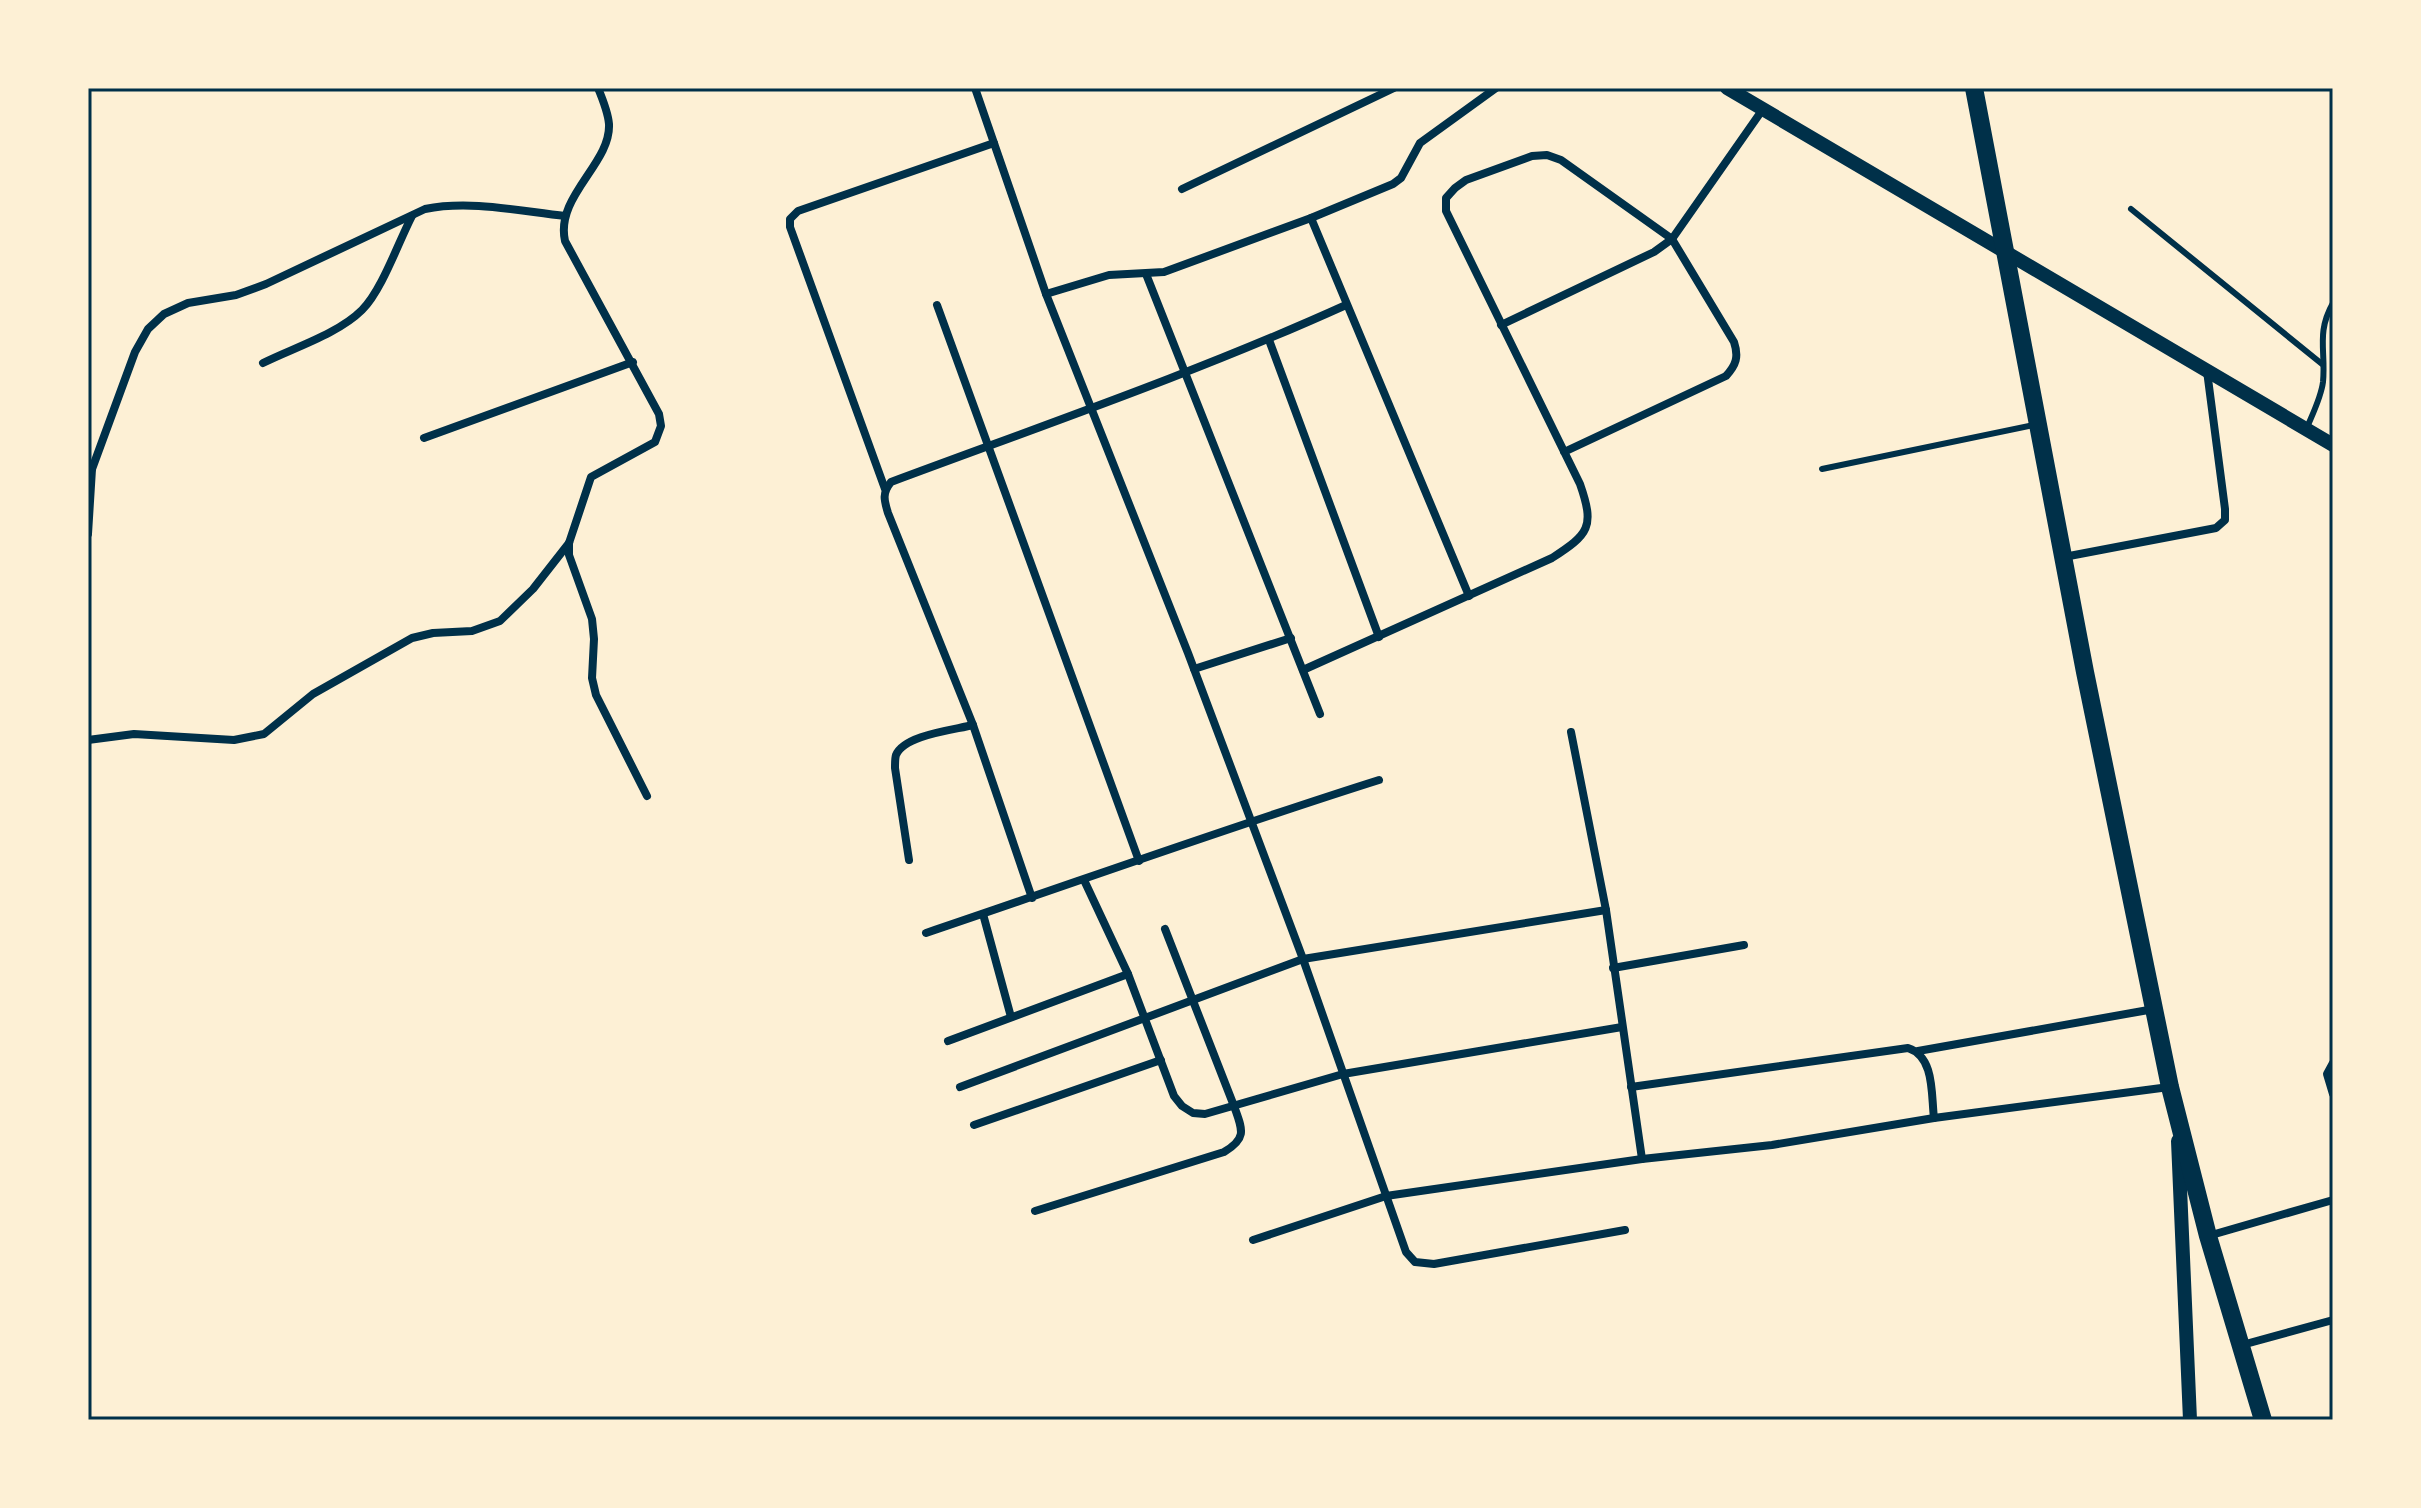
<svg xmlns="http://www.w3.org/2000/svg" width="2421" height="1508" font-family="Karla,sans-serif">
<rect width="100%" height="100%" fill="#fdf0d5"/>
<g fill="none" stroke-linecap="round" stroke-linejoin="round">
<g stroke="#003049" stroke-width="6">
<polyline points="2131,209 2322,364"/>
<path d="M2306,430C2312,415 2321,398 2323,382C2326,351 2316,333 2333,303"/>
<polyline points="1822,469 2034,425"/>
</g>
<g stroke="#003049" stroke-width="8">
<path d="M598,88C603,100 608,112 609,124C611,164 555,196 565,241L659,414L661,426L655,442L591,477L569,543V555L592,619L594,639L592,678L596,695L647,796"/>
<polyline points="975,88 1046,294 1188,653 1303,959 1406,1252 1415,1262 1434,1264 1625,1230"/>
<polyline points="1182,189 1394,88"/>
<polyline points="1311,218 1469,596"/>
<polyline points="1146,274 1320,714"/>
<polyline points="1046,294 1109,275 1164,272 1311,218 1393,184 1401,178 1420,143 1496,88"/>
<polyline points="937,305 1139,861"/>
<polyline points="1501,325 1654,252 1672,239 1763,109"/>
<polyline points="1269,340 1379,637"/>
<path d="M263,363C293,348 338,334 362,310C382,290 398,243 412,216"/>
<polyline points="424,438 633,362"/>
<polyline points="88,463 92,469 88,534"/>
<path d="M92,469L135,352L148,329L164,314L188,303L236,295L266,284L425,209C470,200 519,211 565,216"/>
<polyline points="885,489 790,227 790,219 798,211 994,143"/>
<polyline points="2064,557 2216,528 2225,520 2225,509 2207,371"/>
<polyline points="1194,669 1291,638"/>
<path d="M1303,670L1552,558C1589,534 1595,527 1580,484L1446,211V198L1455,188L1466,180L1532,156L1547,155L1561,160L1672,239L1734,342C1739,357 1736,365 1726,376L1564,452"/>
<polyline points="1571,732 1606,910 1642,1159"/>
<polyline points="88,740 134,734 234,740 264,734 313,694 412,638 433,633 472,631 500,621 533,589 569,543"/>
<path d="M909,860L895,768C895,765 895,758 896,755C904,735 953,730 973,725"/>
<polyline points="1084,880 1128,974 1174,1096 1182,1106 1193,1113 1205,1114 1343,1074 1622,1027"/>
<path d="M1032,898L973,725L888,513C884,500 882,493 891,482C1044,425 1198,372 1346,305"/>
<polyline points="983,914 1011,1017"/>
<path d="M926,933C1077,882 1227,828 1379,780"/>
<polyline points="1613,968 1744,945"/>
<polyline points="948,1041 1128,974"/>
<polyline points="1918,1051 2154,1009"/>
<polyline points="2333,1063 2327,1074 2333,1094"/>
<polyline points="960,1087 1303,959 1606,910"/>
<path d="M1631,1087L1908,1048C1935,1057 1931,1094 1934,1118"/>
<polyline points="974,1125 1161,1060"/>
<path d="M1035,1211L1224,1152C1248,1138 1242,1129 1234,1106L1165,929"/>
<polyline points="2208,1236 2333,1200"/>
<polyline points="1253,1240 1386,1196 1642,1159 1772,1145 1934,1118 2169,1087"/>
<polyline points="2242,1345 2333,1320"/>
</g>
<g stroke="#003049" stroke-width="14">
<polyline points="1727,88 2333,445"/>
<polyline points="2178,1141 2190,1420"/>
</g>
<polyline stroke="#003049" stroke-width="18" points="1974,88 2085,672 2170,1087 2208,1236 2263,1420"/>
</g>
<rect width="2421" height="1508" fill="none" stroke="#fdf0d5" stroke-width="180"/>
<rect x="90" y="90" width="2241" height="1328" fill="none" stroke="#003049" stroke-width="3"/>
</svg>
